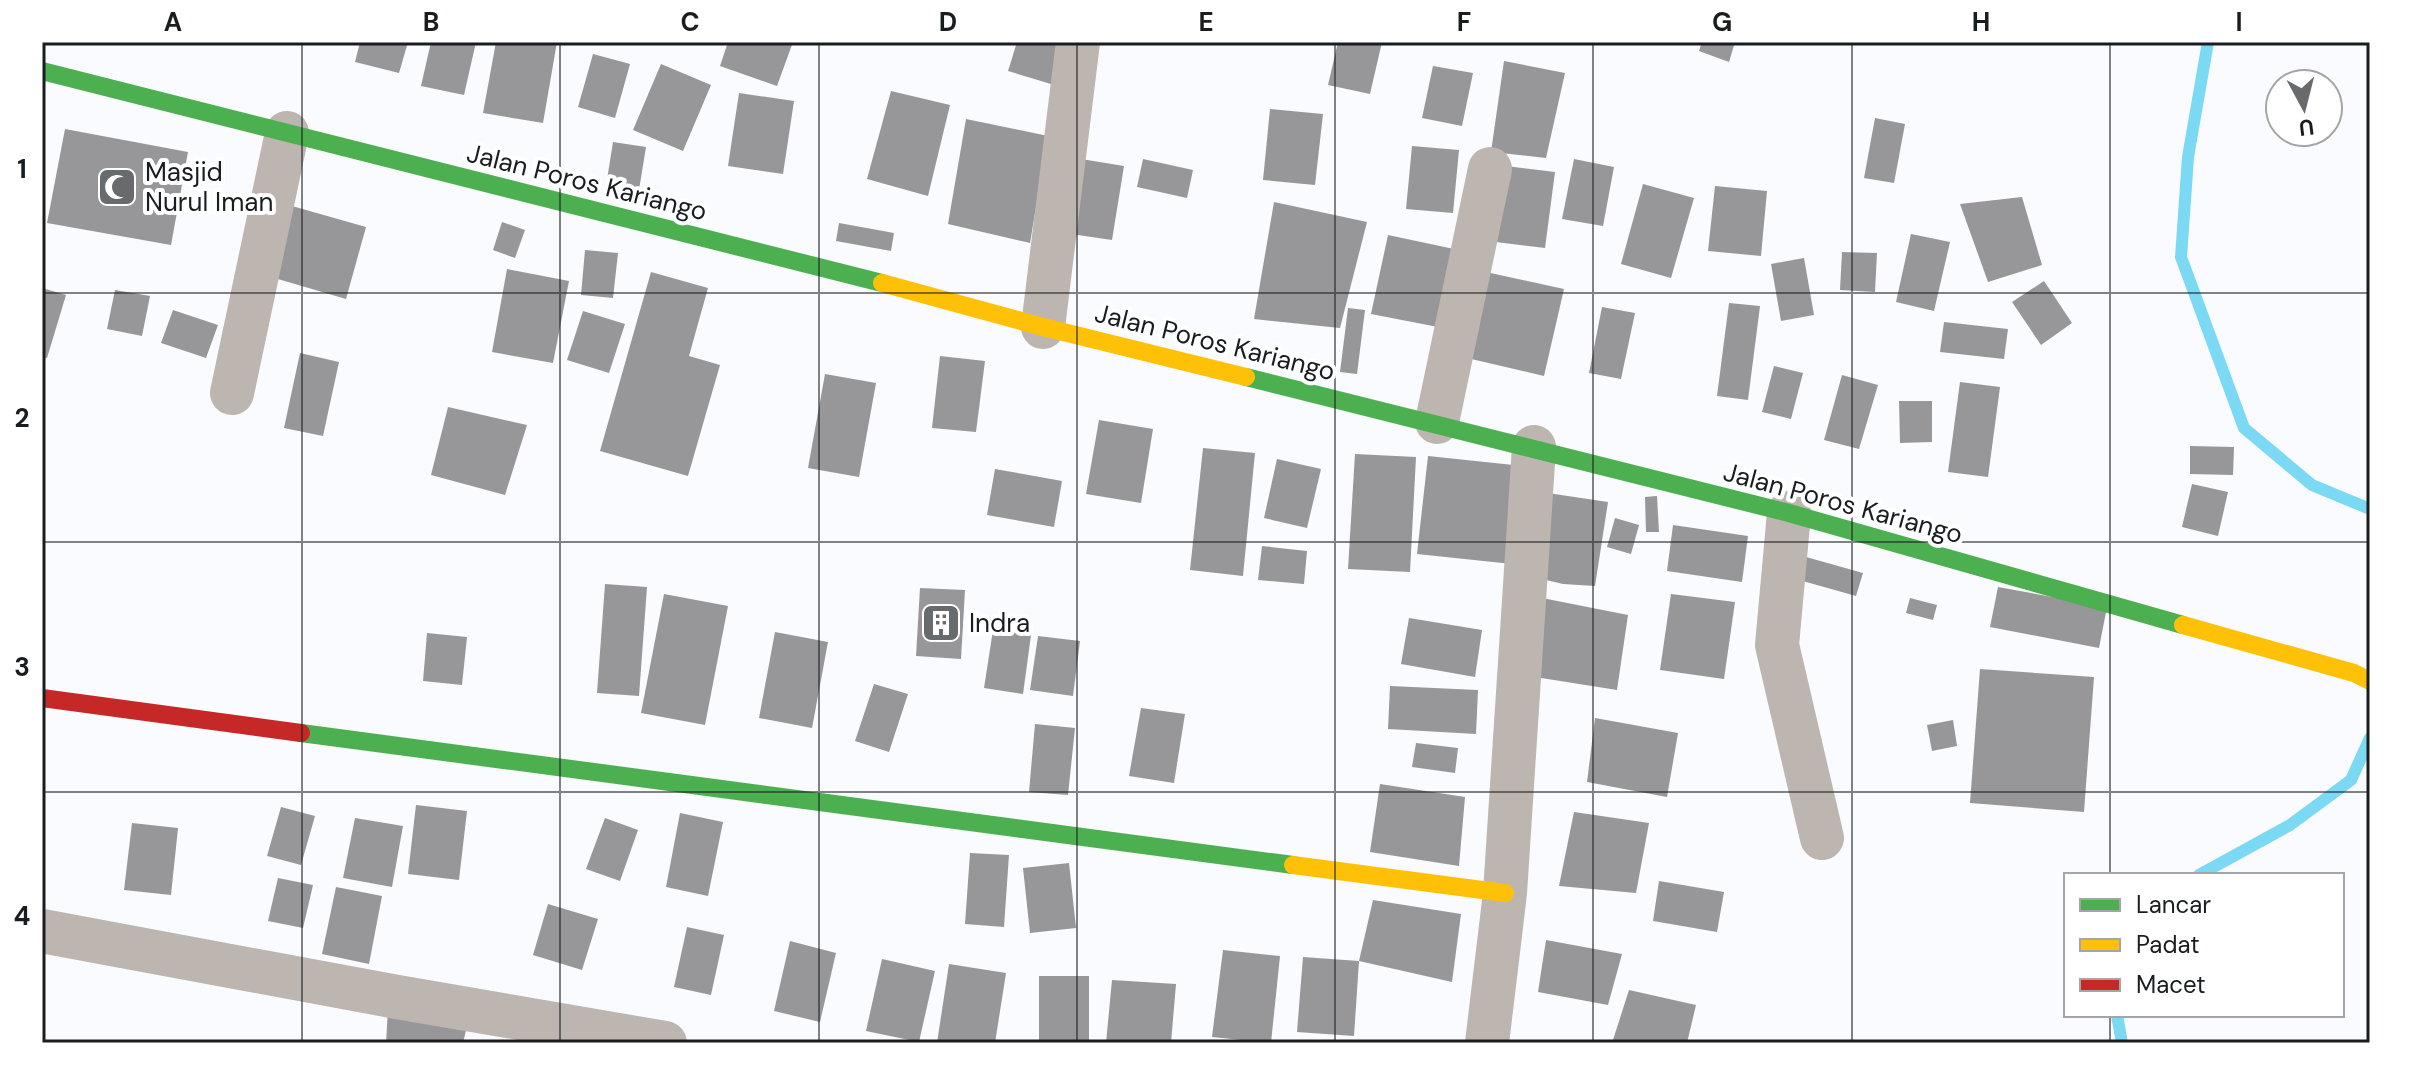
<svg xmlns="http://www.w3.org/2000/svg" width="2412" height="1085" font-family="'DM Sans',sans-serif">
<rect width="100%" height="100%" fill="#f9fbfe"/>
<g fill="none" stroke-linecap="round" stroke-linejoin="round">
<g stroke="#7cd9f4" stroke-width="12">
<polyline points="2208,42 2188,157 2181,257 2244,428 2312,485 2370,509"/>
<polyline points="2199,875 2290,825 2351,780 2370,738"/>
<polyline points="2117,1015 2122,1043"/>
</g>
</g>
<g fill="#97979a">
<polygon points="360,42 408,42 399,73 355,62"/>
<polygon points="431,42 476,42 464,95 421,86"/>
<polygon points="496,42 557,42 543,123 483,113"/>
<polygon points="728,42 793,42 777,86 720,66"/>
<polygon points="1017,42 1063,43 1051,84 1008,71"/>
<polygon points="1338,42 1382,42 1370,94 1328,85"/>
<polygon points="1702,42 1735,42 1729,62 1699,51"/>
<polygon points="593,54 630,64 615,118 578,107"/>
<polygon points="1504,61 1565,73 1546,158 1491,152"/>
<polygon points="661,64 711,85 683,151 633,130"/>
<polygon points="1433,66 1473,73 1462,126 1422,118"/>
<polygon points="891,91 950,105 928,196 867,179"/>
<polygon points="739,93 794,101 783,174 728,166"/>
<polygon points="1270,109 1323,114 1315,185 1263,180"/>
<polygon points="1875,118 1905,124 1894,183 1864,178"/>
<polygon points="966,119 1048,136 1030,243 948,224"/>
<polygon points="65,129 188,152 171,245 47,223"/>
<polygon points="613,142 646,147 639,190 606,186"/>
<polygon points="1412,146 1459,150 1453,213 1406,209"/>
<polygon points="1075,158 1124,166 1112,240 1064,233"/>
<polygon points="1143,159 1193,170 1187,198 1137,187"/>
<polygon points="1574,159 1614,167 1603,226 1562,219"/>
<polygon points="1506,166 1555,172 1545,248 1496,242"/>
<polygon points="1643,184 1694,198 1671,278 1621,264"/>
<polygon points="1715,186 1767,191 1761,256 1708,251"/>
<polygon points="2022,197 2042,265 1988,282 1960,204"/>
<polygon points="1274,202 1367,222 1340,328 1254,319"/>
<polygon points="292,206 366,227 346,299 271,277"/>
<polygon points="502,222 525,230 515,258 493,250"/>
<polygon points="839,223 894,233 891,251 836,241"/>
<polygon points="1911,234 1950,242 1934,311 1896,302"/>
<polygon points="1388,235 1454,249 1438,327 1371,314"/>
<polygon points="585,250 618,253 613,298 581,295"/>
<polygon points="1842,252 1877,253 1875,292 1840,290"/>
<polygon points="1804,258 1814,315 1781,321 1771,264"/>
<polygon points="507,269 569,281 553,363 492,352"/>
<polygon points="651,272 708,288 689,356 720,365 688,476 600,451"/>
<polygon points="1486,272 1564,289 1544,376 1467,358"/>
<polygon points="2044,281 2072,323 2041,345 2012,302"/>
<polygon points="42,288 66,295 47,358 42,357"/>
<polygon points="115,290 150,296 142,336 107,329"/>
<polygon points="1729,303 1760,306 1748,400 1717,396"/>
<polygon points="1602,307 1635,313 1621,379 1589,373"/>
<polygon points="1348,308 1365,310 1357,374 1340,372"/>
<polygon points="173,310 218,325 206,358 161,343"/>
<polygon points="583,311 625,324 609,373 567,360"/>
<polygon points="1944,322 2008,329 2004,359 1940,352"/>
<polygon points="300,353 339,362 323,436 284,428"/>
<polygon points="940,356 985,361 976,432 932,428"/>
<polygon points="1774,366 1803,373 1791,419 1762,412"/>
<polygon points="825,374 876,383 859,477 808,468"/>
<polygon points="1842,375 1878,385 1859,449 1824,440"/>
<polygon points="1960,382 2000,387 1988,477 1948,472"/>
<polygon points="1899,401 1932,401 1932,442 1900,443"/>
<polygon points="448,407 527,425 505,495 431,475"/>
<polygon points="1099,420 1153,429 1141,503 1086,494"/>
<polygon points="2190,446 2234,447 2233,475 2190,474"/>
<polygon points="1203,448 1255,453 1243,576 1190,570"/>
<polygon points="1355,454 1416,457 1410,572 1348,569"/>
<polygon points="1428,456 1523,466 1512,564 1417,554"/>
<polygon points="1277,459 1321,469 1307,528 1264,518"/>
<polygon points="995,469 1062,481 1054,527 987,515"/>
<polygon points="2192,484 2228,492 2218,536 2182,527"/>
<polygon points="1541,492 1608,502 1595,586 1563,584 1529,576"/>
<polygon points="1657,496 1659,532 1646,532 1645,497"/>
<polygon points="1615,518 1639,525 1631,554 1607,547"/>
<polygon points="1673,525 1748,536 1742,582 1667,571"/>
<polygon points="1262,546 1307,551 1304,584 1258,580"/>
<polygon points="1799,555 1863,573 1856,596 1792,578"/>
<polygon points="605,584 647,587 639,696 597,693"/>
<polygon points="1998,587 2107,607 2099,648 1990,627"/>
<polygon points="920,588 965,590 961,659 916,656"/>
<polygon points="664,594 728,606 705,725 641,713"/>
<polygon points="1671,594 1735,602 1724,679 1660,670"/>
<polygon points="1542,598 1628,615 1617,690 1535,677"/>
<polygon points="1910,598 1937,605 1933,620 1906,613"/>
<polygon points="1409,618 1482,630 1475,677 1401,664"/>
<polygon points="993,630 1031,635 1023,694 984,688"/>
<polygon points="775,632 828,642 812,728 759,718"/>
<polygon points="427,633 467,637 462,685 423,681"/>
<polygon points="1038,636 1080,641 1073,696 1030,690"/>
<polygon points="1980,669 2094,677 2084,812 1970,803"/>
<polygon points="874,684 908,694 889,752 855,741"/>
<polygon points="1390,686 1478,690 1476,734 1388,729"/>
<polygon points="1141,708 1185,714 1174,783 1129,776"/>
<polygon points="1595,718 1678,733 1667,797 1587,782"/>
<polygon points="1953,720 1957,746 1932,751 1927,725"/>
<polygon points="1035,724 1075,728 1068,795 1029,792"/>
<polygon points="1416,743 1458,748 1455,773 1412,767"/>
<polygon points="1380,784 1465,797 1459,866 1370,852"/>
<polygon points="416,805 467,811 459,880 408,874"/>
<polygon points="281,807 315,816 301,865 267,856"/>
<polygon points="1574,812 1649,823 1636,893 1559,886"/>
<polygon points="680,813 723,822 708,896 666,887"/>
<polygon points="355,818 403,826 392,887 343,878"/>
<polygon points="605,818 638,830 620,881 586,869"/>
<polygon points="132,823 178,828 171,895 124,890"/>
<polygon points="970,853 1009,855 1004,927 965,924"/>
<polygon points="1069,863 1076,928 1030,933 1023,868"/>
<polygon points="278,878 313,885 303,928 268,921"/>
<polygon points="1659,881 1724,892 1717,932 1653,921"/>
<polygon points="336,887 382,896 369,964 322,954"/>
<polygon points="1373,900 1461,914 1452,982 1359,961"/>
<polygon points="548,904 598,919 582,970 533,955"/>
<polygon points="687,927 724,935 711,995 674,987"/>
<polygon points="1546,940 1622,954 1608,1005 1538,992"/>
<polygon points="790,941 836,953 820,1022 774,1011"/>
<polygon points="1223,950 1280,956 1271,1043 1212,1037"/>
<polygon points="1303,957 1359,961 1354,1036 1297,1032"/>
<polygon points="882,959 935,971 919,1042 866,1031"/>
<polygon points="949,964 1006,973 995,1043 937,1043"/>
<rect x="1039" y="976" width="50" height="67"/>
<polygon points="1112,980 1176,984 1171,1043 1106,1043"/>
<polygon points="1629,990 1696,1005 1687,1043 1612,1043"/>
<polygon points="388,1010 468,1022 463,1043 386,1043"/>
</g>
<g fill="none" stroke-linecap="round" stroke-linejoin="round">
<g stroke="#bdb5af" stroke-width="44">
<polyline points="1043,327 1078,42"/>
<polyline points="232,393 287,133"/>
<polyline points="1437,422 1490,169"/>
<polyline points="1789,513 1777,645 1822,838"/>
<polyline points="42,931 397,997 665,1043"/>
<polyline points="1487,1043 1505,893 1534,447"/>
</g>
<g stroke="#4caf50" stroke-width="18">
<polyline points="42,71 882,283"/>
<polyline points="1246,377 1789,513 2183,625"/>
<polyline points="301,733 1293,865"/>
</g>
<g stroke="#ffc107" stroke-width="18">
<polyline points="882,283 1043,327 1246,377"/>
<polyline points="2183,625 2354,673 2370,681"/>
<polyline points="1293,865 1505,893"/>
</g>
<polyline stroke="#c62828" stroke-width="18" points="42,698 301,733"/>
</g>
<path fill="none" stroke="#1a1d20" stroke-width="2" stroke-opacity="0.55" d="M302,42V1043M560,42V1043M819,42V1043M1077,42V1043M1335,42V1043M1593,42V1043M1852,42V1043M2110,42V875M42,293H2370M42,542H2370M42,792H2370M2110,1015V1043"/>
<defs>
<symbol id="mosque-square" viewBox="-11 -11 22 22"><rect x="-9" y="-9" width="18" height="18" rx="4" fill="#686b6e" stroke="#fff"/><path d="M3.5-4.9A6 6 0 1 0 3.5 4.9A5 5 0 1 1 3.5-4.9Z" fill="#fff"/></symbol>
<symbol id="building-square" viewBox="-11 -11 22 22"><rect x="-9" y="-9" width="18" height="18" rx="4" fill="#686b6e" stroke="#fff"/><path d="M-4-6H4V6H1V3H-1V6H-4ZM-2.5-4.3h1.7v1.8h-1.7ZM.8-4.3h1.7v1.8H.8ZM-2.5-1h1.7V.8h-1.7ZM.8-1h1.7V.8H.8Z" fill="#fff"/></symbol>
</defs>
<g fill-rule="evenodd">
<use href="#mosque-square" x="95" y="165" width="44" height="44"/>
<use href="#building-square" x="919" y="601" width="44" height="44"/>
</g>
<g text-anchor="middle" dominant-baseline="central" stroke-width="8" stroke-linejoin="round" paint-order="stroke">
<g font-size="26" fill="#1a1d20" stroke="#fff" text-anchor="start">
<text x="145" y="172">Masjid<tspan x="145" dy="30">Nurul Iman</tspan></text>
<text x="969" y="623">Indra</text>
</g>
<g font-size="26" fill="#1a1d20" stroke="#fff">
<text transform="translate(587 182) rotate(14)">Jalan Poros Kariango</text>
<text transform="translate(1215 342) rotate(14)">Jalan Poros Kariango</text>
<text transform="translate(1843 503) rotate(15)">Jalan Poros Kariango</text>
</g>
</g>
<rect width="2412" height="1085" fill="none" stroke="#ffffff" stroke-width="88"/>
<rect x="2064" y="873" width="280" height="144" fill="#ffffff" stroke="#a3a5a6" stroke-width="2"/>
<rect x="2080" y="899" width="40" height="12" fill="#4caf50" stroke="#a3a5a6" stroke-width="2"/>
<text x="2136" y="913" font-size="24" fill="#1a1d20">Lancar</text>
<rect x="2080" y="939" width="40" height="12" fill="#ffc107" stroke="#a3a5a6" stroke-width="2"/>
<text x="2136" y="953" font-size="24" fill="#1a1d20">Padat</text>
<rect x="2080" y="979" width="40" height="12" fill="#c62828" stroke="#a3a5a6" stroke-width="2"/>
<text x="2136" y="993" font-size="24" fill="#1a1d20">Macet</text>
<g transform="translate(2304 108) rotate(173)"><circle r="38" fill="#ffffff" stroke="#a3a5a6" stroke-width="2"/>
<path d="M0-6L14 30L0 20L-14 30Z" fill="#686b6e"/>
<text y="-12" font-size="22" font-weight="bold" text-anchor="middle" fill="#1a1d20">U</text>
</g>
<rect x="44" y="44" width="2324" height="997" fill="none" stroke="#1a1d20" stroke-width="3"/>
<g font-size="26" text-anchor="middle" font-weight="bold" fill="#1a1d20">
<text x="173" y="31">A</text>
<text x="431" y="31">B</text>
<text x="690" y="31">C</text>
<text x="948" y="31">D</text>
<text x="1206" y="31">E</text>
<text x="1464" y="31">F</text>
<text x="1722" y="31">G</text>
<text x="1981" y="31">H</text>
<text x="2239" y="31">I</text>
<text x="22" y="178">1</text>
<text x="22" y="427">2</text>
<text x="22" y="676">3</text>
<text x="22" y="925">4</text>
</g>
</svg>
